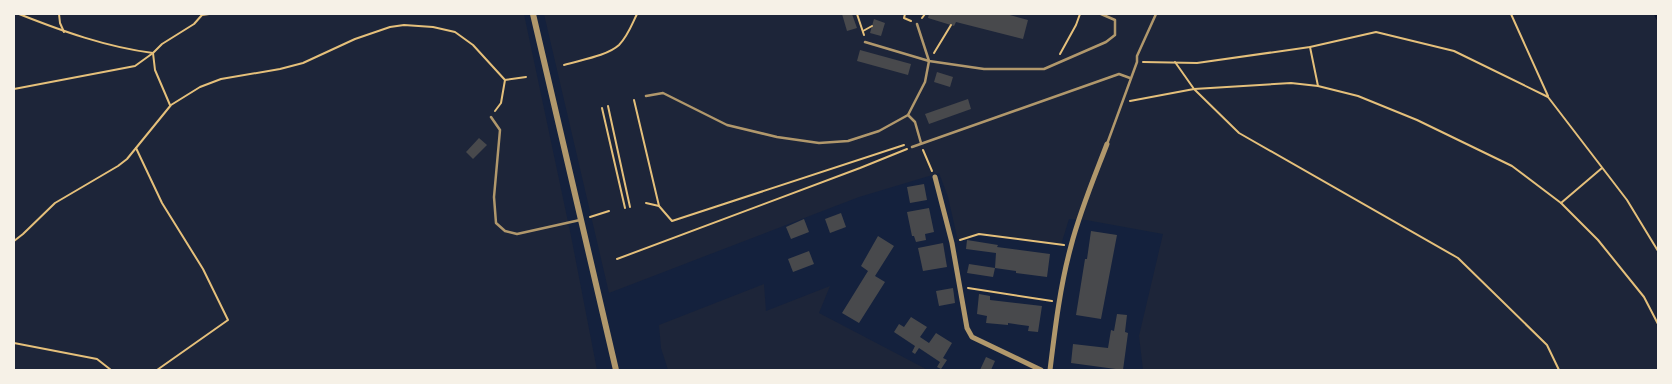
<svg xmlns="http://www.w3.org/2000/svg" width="1672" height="384" font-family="'Asap Condensed',sans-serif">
<rect width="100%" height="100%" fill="#14213d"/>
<g fill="#1d2539">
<polygon points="14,14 524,14 571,236 597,370 14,370"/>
<polygon points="544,14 1658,14 1658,370 1143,370 1139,336 1163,234 1086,220 1069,219 1061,245 979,234 958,241 948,197 939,173 859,197 609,293"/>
<polygon points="764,284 766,311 830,286 819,313 928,370 668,370 661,348 659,325"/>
</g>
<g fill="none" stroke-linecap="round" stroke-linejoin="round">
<polyline stroke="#0b132b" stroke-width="4" points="1656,14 1658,18"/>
</g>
<g fill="#48494c">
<polygon points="842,14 852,14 857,28 847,31"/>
<polygon points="929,14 1006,14 1028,20 1023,39 956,22 954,26 928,18"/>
<polygon points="874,19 885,23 881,36 870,33"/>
<polygon points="860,50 911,64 908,75 857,61"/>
<polygon points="937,72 953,77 950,87 934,82"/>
<polygon points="968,99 971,109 929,124 925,114"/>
<polygon points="479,138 487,145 473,159 466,152"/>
<polygon points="924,184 927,200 910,203 907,187"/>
<polygon points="929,208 934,232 925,234 926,240 916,242 914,236 912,236 907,212"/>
<polygon points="841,213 846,227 830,233 825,219"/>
<polygon points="804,219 809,232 791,239 786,227"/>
<polygon points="1091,231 1117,235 1101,319 1076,315 1085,259 1087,259"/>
<polygon points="878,236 894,246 875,276 885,282 859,323 842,313 868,271 861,266"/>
<polygon points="967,240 998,245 997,247 1050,254 1047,277 1016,273 1016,271 995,268 996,253 966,249"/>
<polygon points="943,243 947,267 923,271 918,248"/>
<polygon points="809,251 814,264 793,272 788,259"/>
<polygon points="969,264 995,268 993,277 967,273"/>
<polygon points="953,288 955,303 939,306 936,291"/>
<polygon points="979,294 990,296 990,300 1042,306 1038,332 1028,331 1029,326 1008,323 1008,325 986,323 987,316 977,314"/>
<polygon points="1117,314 1127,315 1125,332 1128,333 1123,370 1071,363 1073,344 1108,348 1111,330 1114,331"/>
<polygon points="911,317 927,327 920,337 929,343 936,333 952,343 943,358 947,360 941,369 937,367 940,362 919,348 915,354 912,352 915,346 894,332 899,324 904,327"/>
<polygon points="986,357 995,361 991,370 980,370"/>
</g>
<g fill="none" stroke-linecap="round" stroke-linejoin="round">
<g stroke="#e5c07b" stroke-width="2">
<path d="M19,14C62,31 106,47 153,53"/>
<polyline points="59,14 60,23 64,32"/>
<polyline points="857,14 864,35"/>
<polyline points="905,14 904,18 911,21"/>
<polyline points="1511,14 1548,96"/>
<polyline points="922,18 925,14"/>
<polyline points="863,31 872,26"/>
<polyline points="1310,47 1318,86"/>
<polyline points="934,53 951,25"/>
<polyline points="1060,54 1076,25 1080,14"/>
<polyline points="1143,62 1197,63 1310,47 1376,32 1454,51 1548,97 1627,200 1658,251"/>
<polyline points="1175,62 1194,89 1239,133 1458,258 1547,345 1559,370"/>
<path d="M564,65C580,60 607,56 619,45C628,36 632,24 637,14"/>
<polyline points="14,89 135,66 153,53"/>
<polyline points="634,100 659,206"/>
<polyline points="1130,101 1194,89 1291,83 1318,86 1358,96 1417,120 1512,166 1561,203 1598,240 1644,297 1658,324"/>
<polyline points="170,105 155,70 153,53 162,44 194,24 202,15 209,14"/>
<polyline points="608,106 630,207"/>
<polyline points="602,108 625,208"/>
<polyline points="495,111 501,103 505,80"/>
<polyline points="136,148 162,203 203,269 228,320 157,370"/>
<polyline points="923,150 932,171"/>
<polyline points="646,203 659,206 672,221 904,145"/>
<polyline points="1561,203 1602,168"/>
<polyline points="590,217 609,211"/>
<polyline points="960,240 979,234 1064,245"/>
<polyline points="14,241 23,234 55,203 118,166 127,159 171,105 200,87 221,79 280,69 303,63 355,39 390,27 404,25 433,27 455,32 473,45 505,80 526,77"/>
<polyline points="617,259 860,168 907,149"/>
<polyline points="968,288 1052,301"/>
<polyline points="14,343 97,359 111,370"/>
</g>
<g stroke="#b1986c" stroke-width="2.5">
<polyline points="865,42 929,61 984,69 1044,69 1106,42 1115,35 1115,20 1101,14"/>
<polyline points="646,96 663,93 727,125 777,137 819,143 848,141 879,131 908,115 925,82 929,61 917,24"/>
<polyline points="908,115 915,122 921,143"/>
<polyline points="491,117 500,130 494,197 496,223 505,231 517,234 580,220"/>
<polyline points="1107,144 1137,62 1137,56 1156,14"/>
<polyline points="912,147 1119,74 1130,78"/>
</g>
<g stroke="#b1986c" stroke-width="5">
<polyline points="935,177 952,243 967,328 972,337 1041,370"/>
<path d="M1050,370C1055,329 1060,286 1071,246C1080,211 1094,178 1107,144"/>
</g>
<polyline stroke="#b1986c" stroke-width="6" points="533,14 616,370"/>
</g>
<rect width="1672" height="384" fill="none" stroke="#f6f1e7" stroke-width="30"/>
</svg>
